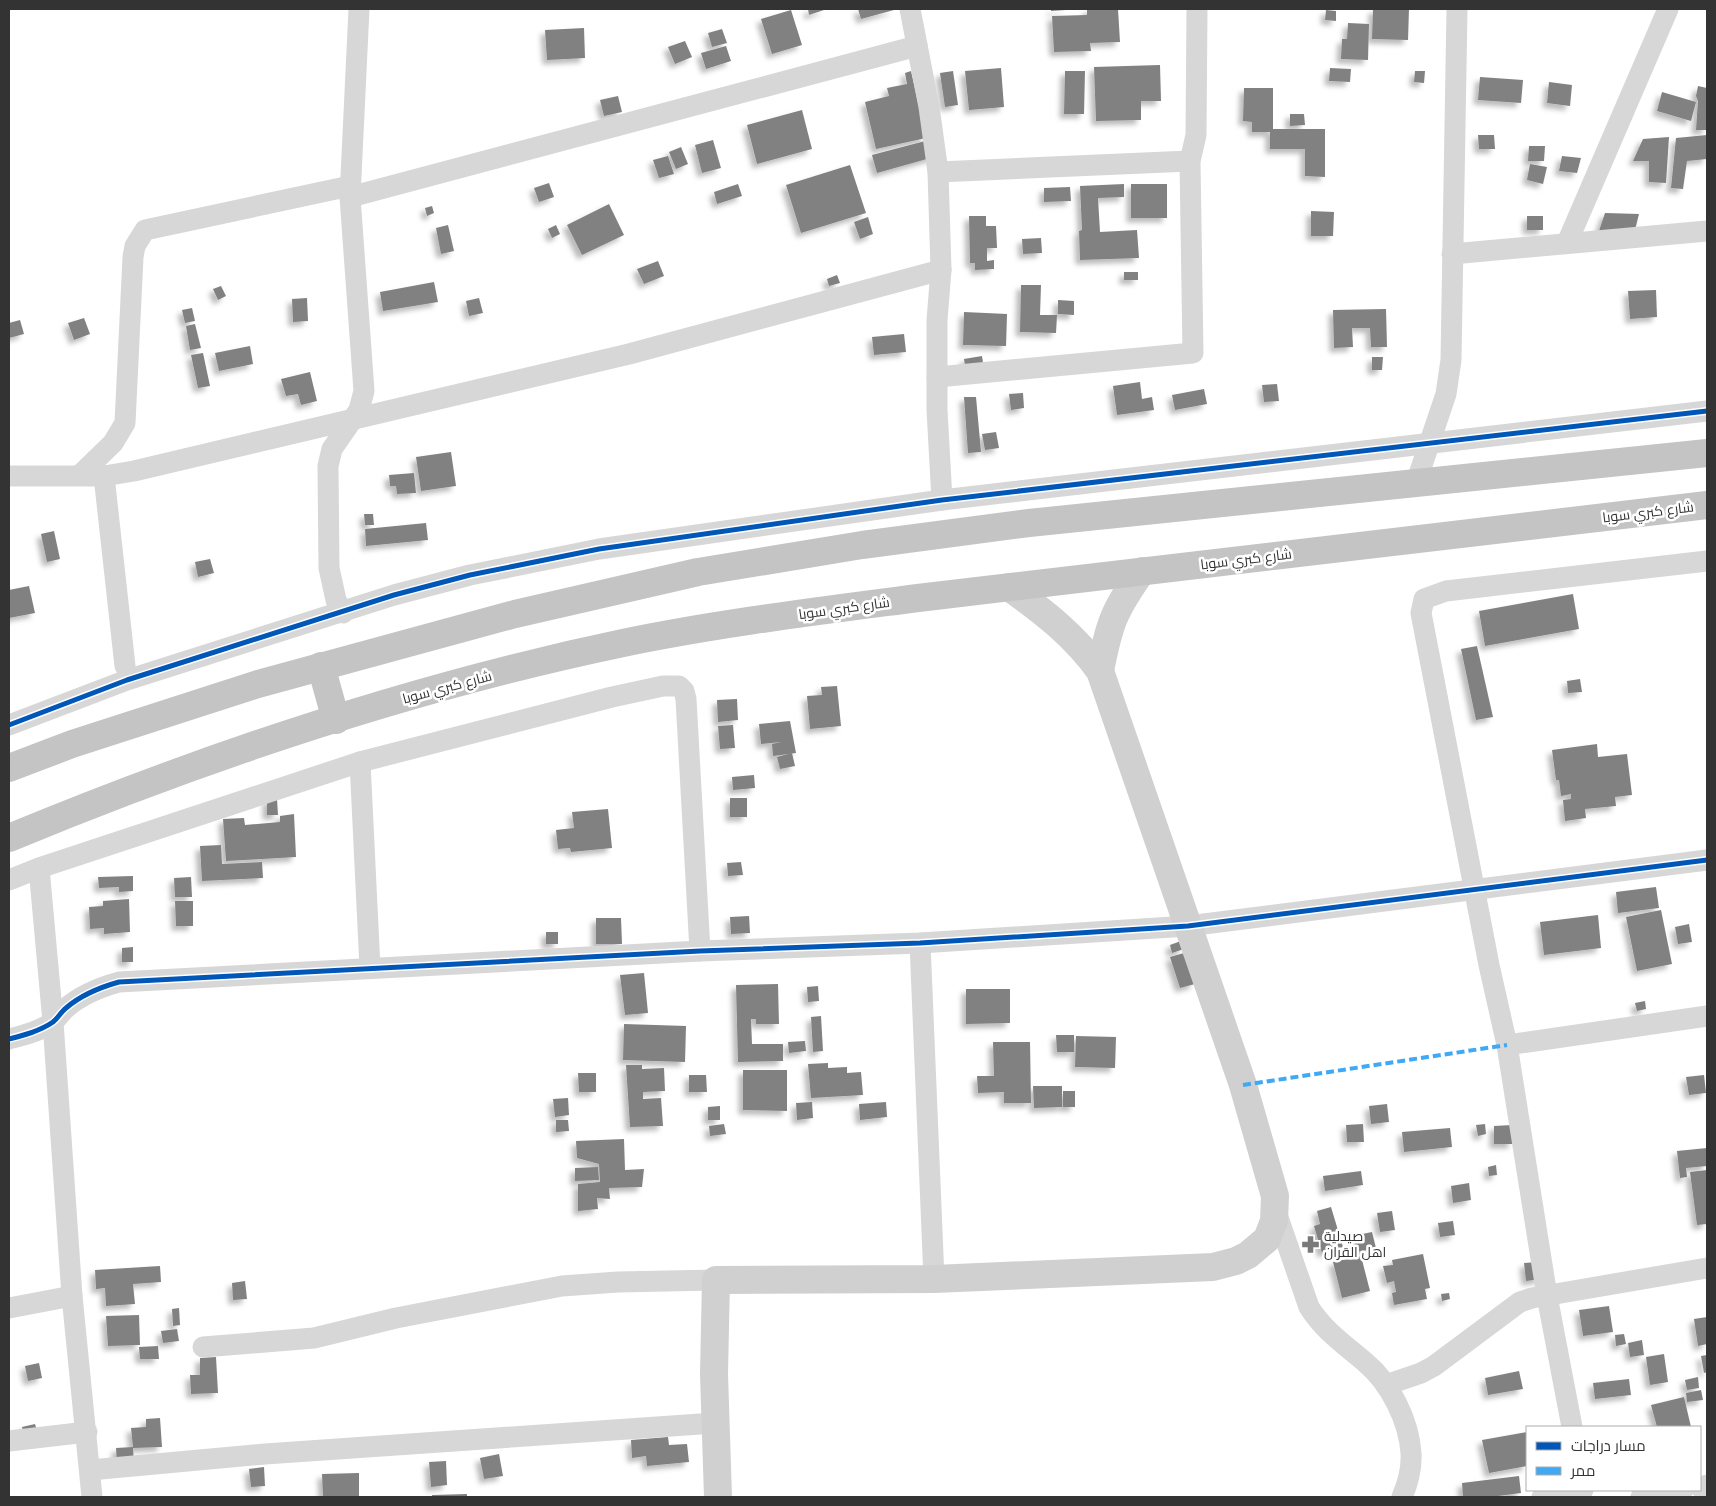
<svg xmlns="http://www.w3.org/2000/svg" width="1716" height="1506" font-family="'PT Sans',Cairo,sans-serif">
<defs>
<filter id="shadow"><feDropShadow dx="-4.5" dy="4.5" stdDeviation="2.5" flood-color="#0004"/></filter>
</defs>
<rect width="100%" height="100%" fill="#fff"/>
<g fill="#818181" filter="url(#shadow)">
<polygon points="808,9 827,9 809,15"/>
<polygon points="858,9 893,9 894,10 861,19"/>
<polygon points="1051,9 1066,9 1066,10 1051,11"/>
<polygon points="1087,9 1118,9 1120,42 1090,43 1091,51 1054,52 1052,16 1087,15"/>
<polygon points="1373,9 1409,9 1408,40 1372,39"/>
<polygon points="791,10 802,45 772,54 761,19"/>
<polygon points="1326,10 1336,11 1336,21 1325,20"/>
<polygon points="1348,23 1369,24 1368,60 1341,59 1342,39 1347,39"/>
<polygon points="584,28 585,58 547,60 545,30"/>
<polygon points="722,29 727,43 712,47 708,33"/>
<polygon points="685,41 692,57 675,64 668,47"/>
<polygon points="726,46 731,61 706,69 701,53"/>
<polygon points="1160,65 1161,101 1141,101 1141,120 1096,121 1094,67"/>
<polygon points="1001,68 1004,107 969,110 965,71"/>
<polygon points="1330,68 1351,69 1350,82 1329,81"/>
<polygon points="911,71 926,138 876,149 865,102 889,96 887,88 907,84 905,73"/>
<polygon points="953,71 958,105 945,107 940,73"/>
<polygon points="1065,71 1085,71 1084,114 1064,114"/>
<polygon points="1415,71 1425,71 1424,83 1414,82"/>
<polygon points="1480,77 1523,80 1521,103 1478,100"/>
<polygon points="1549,82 1572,85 1570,106 1547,103"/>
<polygon points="1698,86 1707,88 1707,130 1696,130 1698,101 1696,96"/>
<polygon points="1244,88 1273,88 1273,129 1325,129 1325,177 1305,176 1305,149 1270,149 1270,132 1252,132 1252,122 1243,121"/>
<polygon points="1662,92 1696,102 1691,121 1657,111"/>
<polygon points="618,96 622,112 604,116 600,100"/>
<polygon points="802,110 812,149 757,164 747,125"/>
<polygon points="1290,114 1304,114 1305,125 1290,126"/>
<polygon points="1478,135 1494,135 1495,149 1479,149"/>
<polygon points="1707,135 1707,159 1687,161 1683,189 1671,188 1676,138"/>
<polygon points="1669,137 1666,183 1649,182 1649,161 1633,161 1643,139"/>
<polygon points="713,140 721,168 702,173 695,145"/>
<polygon points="929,140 934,157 877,173 872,155"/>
<polygon points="1529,146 1545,146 1544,161 1528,161"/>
<polygon points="681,147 688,164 676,169 669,152"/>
<polygon points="668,156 674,174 659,178 653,160"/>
<polygon points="1562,156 1581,158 1577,173 1559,171"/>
<polygon points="1530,164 1547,167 1543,184 1527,180"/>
<polygon points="850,165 866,213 801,233 786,185"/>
<polygon points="549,183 554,197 539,202 534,188"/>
<polygon points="738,184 742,196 717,204 714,192"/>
<polygon points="1124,184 1124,197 1098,198 1100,232 1137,230 1139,258 1080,260 1079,231 1082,230 1080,186"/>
<rect x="1131" y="184" width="36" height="34"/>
<polygon points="1070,187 1071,201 1044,202 1044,188"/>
<polygon points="609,204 624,235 582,255 567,225"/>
<polygon points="432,206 434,213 427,216 425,208"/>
<polygon points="1311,211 1334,212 1333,236 1311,236"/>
<polygon points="1605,213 1639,214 1635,230 1599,231"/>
<polygon points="969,216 986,216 986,226 996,226 997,248 987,248 987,261 994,260 994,269 975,270 975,263 970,263"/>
<rect x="1527" y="216" width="16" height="14"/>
<polygon points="868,217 873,234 860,239 854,222"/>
<polygon points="448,225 454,251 441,254 436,228"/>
<polygon points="556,225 560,234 552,238 548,229"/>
<polygon points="1041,238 1042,253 1023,254 1022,239"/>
<polygon points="658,261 664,276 644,284 637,269"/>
<rect x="1124" y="272" width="14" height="8"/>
<polygon points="837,275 840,283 829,286 827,279"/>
<polygon points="434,282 438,302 383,311 380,292"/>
<polygon points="1021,285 1041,285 1040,315 1057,315 1056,333 1020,332"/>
<polygon points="221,286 226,296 218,300 213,289"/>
<polygon points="1656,290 1657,317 1630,319 1628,291"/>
<polygon points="307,298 308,321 293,322 292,299"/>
<polygon points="479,298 483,313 469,316 466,301"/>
<polygon points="1058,300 1074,301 1074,315 1058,314"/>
<polygon points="192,308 195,321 185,323 182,310"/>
<polygon points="1386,309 1387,347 1371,347 1370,328 1352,328 1353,347 1334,348 1333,310"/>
<polygon points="964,312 1007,314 1006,346 963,345"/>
<polygon points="84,318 90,334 74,340 68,323"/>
<polygon points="20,320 24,334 9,338 9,323"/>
<polygon points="195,324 201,348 190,350 186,326"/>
<polygon points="904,334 906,352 874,355 872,337"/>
<polygon points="250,346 253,364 219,371 215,353"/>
<polygon points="203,353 210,386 198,388 191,355"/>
<polygon points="982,356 984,369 966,372 964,359"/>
<polygon points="1372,357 1383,357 1382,370 1372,370"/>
<polygon points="310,372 317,401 301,405 298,394 286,396 281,379"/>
<polygon points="1140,382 1142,399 1152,397 1154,410 1117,415 1113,386"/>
<polygon points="1277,384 1279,401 1264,402 1262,385"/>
<polygon points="1204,389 1207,404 1175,410 1172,395"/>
<polygon points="1023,393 1024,408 1011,410 1009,394"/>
<polygon points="964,397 976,397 981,452 968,453"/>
<polygon points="996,432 999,448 985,450 982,434"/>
<polygon points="451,452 456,486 421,491 416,457"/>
<polygon points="414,473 416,493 397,494 396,486 390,486 389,475"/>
<polygon points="364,514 373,514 374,525 365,525"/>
<polygon points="426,523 428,540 366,546 365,529"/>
<polygon points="54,531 60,559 47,562 41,534"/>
<polygon points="210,559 214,573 198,577 195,562"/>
<polygon points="29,586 35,613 9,618 9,590"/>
<polygon points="1573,594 1579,629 1485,646 1479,611"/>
<polygon points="1477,646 1493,717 1476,720 1461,649"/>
<polygon points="1580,679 1582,692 1568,693 1567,681"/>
<polygon points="837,686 841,726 810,729 807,696 822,695 821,687"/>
<polygon points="737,699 738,720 718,722 717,700"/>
<polygon points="790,721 796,753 773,756 772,744 781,742 761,744 759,724"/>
<polygon points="733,725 735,748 720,749 718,726"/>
<polygon points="1597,744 1598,757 1627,754 1632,795 1615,797 1616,806 1585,809 1586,818 1565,821 1563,800 1571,799 1571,794 1561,796 1559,780 1556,780 1552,750"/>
<polygon points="792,753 795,766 780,769 777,757"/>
<polygon points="754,775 755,788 733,790 732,777"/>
<rect x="730" y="798" width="17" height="19"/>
<polygon points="267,799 277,799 278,815 267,815"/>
<polygon points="608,809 612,848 571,852 570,848 558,849 556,830 574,828 572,812"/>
<polygon points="294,814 296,857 226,861 223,819 244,818 245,825 280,822 280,816"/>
<polygon points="221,845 222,864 262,862 263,878 202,881 200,846"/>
<polygon points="741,862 743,875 728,876 727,863"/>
<polygon points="133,876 133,891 119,892 119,887 99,888 98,877"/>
<polygon points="191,877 192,897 175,897 174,878"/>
<polygon points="1656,887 1659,908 1618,913 1616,892"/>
<polygon points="129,899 130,932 104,934 104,928 90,929 89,907 103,906 103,901"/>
<polygon points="175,901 193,901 193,926 176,926"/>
<polygon points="1661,910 1672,964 1637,971 1626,917"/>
<polygon points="1598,915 1601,948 1544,955 1540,922"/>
<polygon points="749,916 750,933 731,934 730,917"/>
<polygon points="596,918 621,918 622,944 596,944"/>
<polygon points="1689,924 1692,942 1678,944 1675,927"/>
<rect x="546" y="932" width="12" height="12"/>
<polygon points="1181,941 1184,949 1172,953 1170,945"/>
<polygon points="133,947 133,962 122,962 122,948"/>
<polygon points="1184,953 1195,984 1180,988 1170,957"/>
<polygon points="644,973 648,1013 625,1015 620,975"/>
<polygon points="778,984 779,1024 756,1024 756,1019 751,1019 752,1044 783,1044 783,1061 738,1062 736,985"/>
<polygon points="818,986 819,1001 808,1002 807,987"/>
<polygon points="966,989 1010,989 1010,1023 966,1024"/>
<polygon points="1645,1001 1646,1009 1637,1011 1635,1003"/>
<polygon points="821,1016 823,1051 813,1052 811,1017"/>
<polygon points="624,1024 686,1026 685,1062 623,1060"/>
<polygon points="1056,1035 1074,1035 1074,1052 1057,1052"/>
<polygon points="1076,1036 1116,1037 1115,1068 1075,1067"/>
<polygon points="805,1041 806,1051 789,1053 788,1042"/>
<polygon points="993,1042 1030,1042 1031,1103 1004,1103 1004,1092 978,1093 977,1076 994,1076"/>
<polygon points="828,1063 828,1068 847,1067 847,1073 861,1072 863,1095 811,1098 808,1064"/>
<polygon points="626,1065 642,1065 642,1069 664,1068 665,1091 643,1092 643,1099 661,1098 663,1126 630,1127"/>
<polygon points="743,1070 787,1070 787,1111 743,1110"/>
<polygon points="578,1073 596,1073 596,1092 579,1092"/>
<polygon points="689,1075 706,1075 707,1092 689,1092"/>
<polygon points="1704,1075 1706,1093 1689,1095 1686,1077"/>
<polygon points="1033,1086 1062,1086 1062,1107 1034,1108"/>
<rect x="1063" y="1091" width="12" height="16"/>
<polygon points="568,1098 569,1115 555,1117 553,1099"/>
<polygon points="812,1102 813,1118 797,1120 796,1103"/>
<polygon points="886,1102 887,1117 860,1120 859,1104"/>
<polygon points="1387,1104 1389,1122 1371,1124 1369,1106"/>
<polygon points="720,1106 720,1120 708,1120 708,1107"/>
<polygon points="556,1120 568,1120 569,1131 556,1132"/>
<polygon points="724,1124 726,1134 710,1136 709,1126"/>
<polygon points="1363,1124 1364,1142 1347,1142 1346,1125"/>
<polygon points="1485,1124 1486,1134 1478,1136 1476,1125"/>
<polygon points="1512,1125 1513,1144 1494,1144 1494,1126"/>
<polygon points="1450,1128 1452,1147 1404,1152 1402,1132"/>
<polygon points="624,1139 625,1170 644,1169 642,1187 609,1188 610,1199 597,1198 598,1209 578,1211 578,1184 600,1182 599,1164 577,1158 576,1141"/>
<polygon points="1707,1148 1707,1166 1686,1168 1687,1177 1680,1178 1677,1151"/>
<polygon points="1496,1165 1497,1175 1489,1176 1488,1167"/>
<polygon points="598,1167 599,1180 575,1181 575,1168"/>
<polygon points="1707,1170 1707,1224 1697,1225 1690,1172"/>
<polygon points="1361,1171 1363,1185 1325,1191 1323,1176"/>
<polygon points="1469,1183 1471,1200 1453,1203 1451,1186"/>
<polygon points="1331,1207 1343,1247 1322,1253 1314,1226 1320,1224 1317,1211"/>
<polygon points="1392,1211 1395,1230 1380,1232 1377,1213"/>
<polygon points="1453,1221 1455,1235 1440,1237 1438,1223"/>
<polygon points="1372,1232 1376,1248 1357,1252 1353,1236"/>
<polygon points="1423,1254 1430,1288 1425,1289 1427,1299 1394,1305 1392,1293 1396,1292 1394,1281 1387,1283 1383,1266 1393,1265 1392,1260"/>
<polygon points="1361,1256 1370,1291 1342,1298 1333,1262"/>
<polygon points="1539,1262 1541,1279 1526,1281 1524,1263"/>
<polygon points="160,1266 161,1282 133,1284 135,1304 106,1306 105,1288 96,1289 95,1270"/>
<polygon points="245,1281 247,1299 233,1300 232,1283"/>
<polygon points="1449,1293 1450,1299 1442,1301 1441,1294"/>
<polygon points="1609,1306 1613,1332 1583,1336 1579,1310"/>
<polygon points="179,1308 180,1325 173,1326 172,1309"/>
<polygon points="139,1315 140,1345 108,1346 106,1316"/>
<polygon points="1707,1317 1707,1344 1698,1346 1694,1319"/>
<polygon points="177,1329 179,1341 163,1343 161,1331"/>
<polygon points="1624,1334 1626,1344 1616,1346 1615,1335"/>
<polygon points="1642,1340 1644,1355 1630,1357 1628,1343"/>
<polygon points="158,1346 159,1359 140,1359 139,1347"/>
<polygon points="1664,1354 1668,1382 1650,1385 1646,1357"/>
<polygon points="1707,1355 1707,1372 1704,1373 1701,1356"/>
<polygon points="216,1357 218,1393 191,1394 190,1375 200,1375 200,1358"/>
<polygon points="39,1363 42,1378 28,1381 25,1366"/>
<polygon points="1519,1371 1523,1389 1488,1395 1485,1378"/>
<polygon points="1698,1377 1699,1388 1687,1390 1685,1380"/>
<polygon points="1629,1379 1631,1395 1595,1399 1593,1383"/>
<polygon points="1701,1390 1703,1400 1687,1402 1686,1393"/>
<polygon points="1684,1397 1691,1427 1657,1427 1651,1405"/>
<polygon points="160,1418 162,1447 133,1448 134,1463 117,1464 116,1448 133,1447 131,1428 146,1427 146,1419"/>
<polygon points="35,1424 38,1434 24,1436 22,1427"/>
<polygon points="1527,1432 1527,1466 1489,1473 1482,1440"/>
<polygon points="668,1437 669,1445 687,1444 689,1462 647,1466 646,1456 632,1458 631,1440"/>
<polygon points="499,1454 503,1476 484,1479 480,1458"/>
<polygon points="446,1461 447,1485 431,1487 429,1462"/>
<polygon points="264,1467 265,1486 251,1487 249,1469"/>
<polygon points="359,1473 359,1497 323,1497 322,1474"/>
<polygon points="1519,1476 1521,1493 1490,1497 1463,1497 1462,1483"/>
<polygon points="467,1494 467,1497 432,1497 432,1495"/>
</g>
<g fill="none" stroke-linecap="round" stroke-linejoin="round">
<g stroke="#d7d7d7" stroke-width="21">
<polyline points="910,9 929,107 938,172 941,270 937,320 937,410 942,500"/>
<polyline points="938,172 1190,161"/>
<polyline points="350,197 917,46"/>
<polyline points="1567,243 1668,9"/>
<polyline points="1452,254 1707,231"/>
<polyline points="937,377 1193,353 1190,161 1196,135 1197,9"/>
<polyline points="80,475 113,443 125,423 133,257 135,246 145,230 350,186"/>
<polyline points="9,476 104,476 134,471 629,354 941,270"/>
<polyline points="104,476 125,666"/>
<polyline points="1416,483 1446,394 1451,360 1457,9"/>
<polyline points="343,613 336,600 329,568 328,466 332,449 359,410 364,391 350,197 359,9"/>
<polyline points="9,725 127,680 394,595 470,575 599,549 942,500 1707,411"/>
<polyline points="360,762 370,968"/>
<polyline points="39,868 53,1022 72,1296 92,1497"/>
<polyline points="9,880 39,868 360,762 612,697 663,686 679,686 684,691 686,699 700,951"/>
<polyline points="920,943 934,1279"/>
<path d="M9,1039C24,1035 40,1031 53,1022C58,1018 61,1012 66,1008C81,995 101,987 119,982L700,951L920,943L1188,926L1707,860"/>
<polyline points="1507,1045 1707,1016"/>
<path d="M1275,1209L1309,1307C1324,1331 1345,1345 1366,1363C1390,1383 1409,1421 1411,1453C1412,1469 1408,1483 1402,1497"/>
<polyline points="9,1308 72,1296"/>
<polyline points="203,1347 314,1338 396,1318 562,1286 618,1282 716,1280"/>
<polyline points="1386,1385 1421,1373 1434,1366 1520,1302 1532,1298 1707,1268"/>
<polyline points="1572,1427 1547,1296 1507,1045 1489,965 1421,613 1424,599 1446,591 1707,561"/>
<polyline points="9,1441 87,1432"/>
<polyline points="90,1470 265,1454 715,1423"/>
<polyline points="1700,1487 1707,1485"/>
<polyline points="1542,1497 1583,1490"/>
<polyline points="1641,1497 1683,1490"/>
</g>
<g stroke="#d0d0d0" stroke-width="28">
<path d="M1100,671C1109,624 1114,610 1142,571"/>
<path d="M718,1497L714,1374L716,1280L934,1279L1213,1267L1236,1261L1248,1255L1267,1239L1274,1221L1275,1196L1243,1085L1100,671C1075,636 1044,612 1009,587"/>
</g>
<g stroke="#c4c4c4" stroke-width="28">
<polyline points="321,666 336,720"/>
<polyline points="9,768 72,744 258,684 515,614 698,572 862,545 1029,523 1707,453"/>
<path d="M9,838C207,756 412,687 623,643C720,623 819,611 918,598L1707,505"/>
</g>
<polyline stroke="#3fa9f5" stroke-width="4" stroke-dasharray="8 4" stroke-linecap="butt" points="1243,1085 1507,1045"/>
<defs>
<g id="cycleway">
<polyline points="9,725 127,680 394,595 470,575 599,549 942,500 1707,411"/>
<path d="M9,1039C24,1035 40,1031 53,1022C58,1018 61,1012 66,1008C81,995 101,987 119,982L700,951L920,943L1188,926L1707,860"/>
</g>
</defs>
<use href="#cycleway" stroke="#fff" stroke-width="8"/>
<use href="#cycleway" stroke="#0057b8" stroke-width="5"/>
</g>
<defs>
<symbol id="pharmacy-bare" viewBox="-9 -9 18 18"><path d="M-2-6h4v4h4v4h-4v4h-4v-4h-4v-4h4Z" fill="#7a7a7a" stroke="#fff" stroke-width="2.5" paint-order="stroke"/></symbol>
</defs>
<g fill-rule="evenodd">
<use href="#pharmacy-bare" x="1298" y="1232" width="25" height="25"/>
</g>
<g text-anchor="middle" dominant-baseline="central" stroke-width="5" stroke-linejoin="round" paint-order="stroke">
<g font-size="14" fill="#333" stroke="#fff">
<text transform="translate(1648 512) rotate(-7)">شارع كبري سوبا</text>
<text transform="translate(1246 559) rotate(-7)">شارع كبري سوبا</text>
<text transform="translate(844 608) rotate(-8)">شارع كبري سوبا</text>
<text transform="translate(447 687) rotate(-15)">شارع كبري سوبا</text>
</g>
<g font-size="14" fill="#333" stroke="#fff" text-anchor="start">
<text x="1324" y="1236">صيدلية<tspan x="1324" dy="16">اهل القران</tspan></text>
</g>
</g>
<rect width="1716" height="1506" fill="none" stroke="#333333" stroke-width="20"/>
<rect x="1526" y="1426" width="175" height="65" fill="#ffffff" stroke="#adadad"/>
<rect x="1536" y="1442" width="25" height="8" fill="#0057b8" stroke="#adadad"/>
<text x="1571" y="1451" font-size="15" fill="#333333">مسار دراجات</text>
<rect x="1536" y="1467" width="25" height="8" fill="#3fa9f5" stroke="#adadad"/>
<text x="1571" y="1476" font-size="15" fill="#333333">ممر</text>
</svg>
